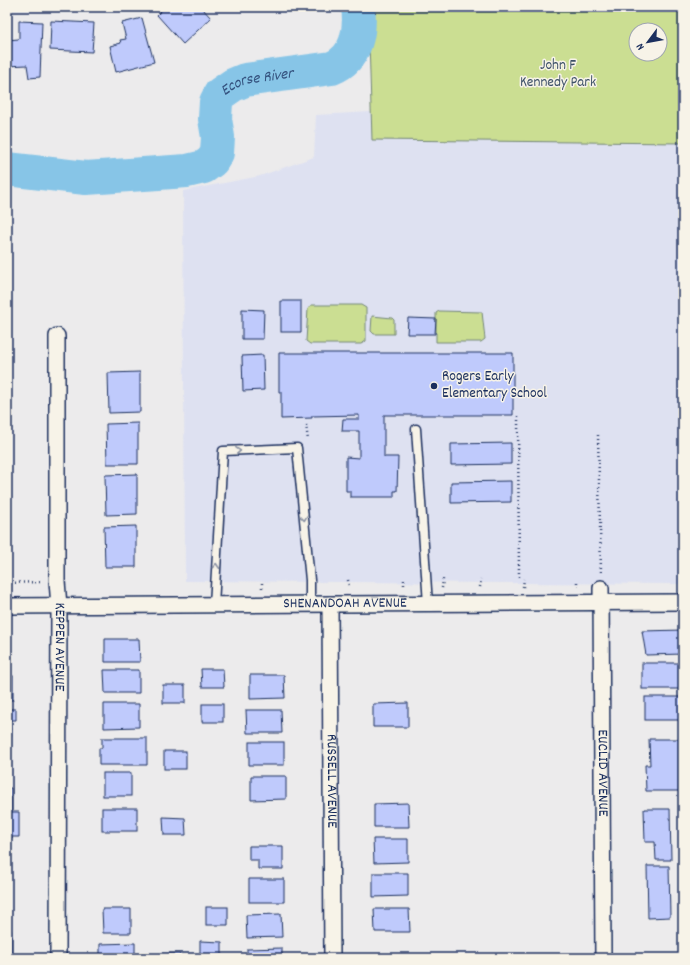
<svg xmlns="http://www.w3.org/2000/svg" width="690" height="965" font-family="Dekko,sans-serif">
<rect width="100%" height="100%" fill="#ecebec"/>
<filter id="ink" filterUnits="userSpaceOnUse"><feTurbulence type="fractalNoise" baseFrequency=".025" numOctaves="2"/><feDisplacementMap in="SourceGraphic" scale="8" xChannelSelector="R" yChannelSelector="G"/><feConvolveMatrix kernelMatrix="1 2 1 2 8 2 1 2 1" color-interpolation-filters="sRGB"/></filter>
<g filter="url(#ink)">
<polygon fill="#dee1f1" points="371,112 373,140 683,143 683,584 185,581 183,191 260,176 314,157 316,115"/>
<g fill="#cbde92" stroke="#738678" fill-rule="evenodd">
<path d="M368,7H683V143L372,140ZM636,30H660V54H636Z"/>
<polygon points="311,305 361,305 366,308 366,341 361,344 310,344 306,341 308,309"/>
<polygon points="439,311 482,312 485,339 481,342 436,342 436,313"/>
<polygon points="372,316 392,318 394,320 394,334 374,334 371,331"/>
</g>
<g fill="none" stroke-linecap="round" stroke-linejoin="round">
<path stroke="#87c5e7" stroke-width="34" id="s1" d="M7,169L86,178L187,171L204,167L212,161L217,153L218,137L215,119L216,102L220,94L233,85L245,80L332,68C357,58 361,30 358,7"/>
</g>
<g fill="#bfcafc" stroke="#1b2f5e">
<polygon points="165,7 201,7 211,18 183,44 157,15"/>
<polygon points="142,18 154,62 116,72 110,46 121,43 120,40 126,39 122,23"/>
<polygon points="19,21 42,22 40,77 29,78 27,65 7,66 7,40 19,39"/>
<polygon points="51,21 94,23 92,52 50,50"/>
<rect x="281" y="301" width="20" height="31"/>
<polygon points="242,309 264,310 263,339 242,339"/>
<polygon points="408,318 436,319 435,334 407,334"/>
<polygon points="279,353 513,353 513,415 384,415 384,457 398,457 397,491 394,491 394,497 350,497 350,491 346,491 346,457 359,458 359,431 342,431 343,419 359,419 359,415 312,416 312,418 281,419 281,392 279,392"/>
<polygon points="263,355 264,390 243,391 242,356"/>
<polygon points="140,372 140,412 109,413 108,373"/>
<polygon points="138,423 138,464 107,464 106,424"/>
<polygon points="511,443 511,464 451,465 451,444"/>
<rect x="7" y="465" width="2" height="40"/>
<polygon points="137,474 137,514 106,515 105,475"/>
<polygon points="511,481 511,502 451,503 451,482"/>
<rect x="7" y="522" width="2" height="41"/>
<polygon points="136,526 136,567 105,567 104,527"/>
<polygon points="683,630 683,654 646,655 642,631"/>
<polygon points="105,639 139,639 140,662 105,662"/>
<rect x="642" y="663" width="41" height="26"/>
<polygon points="201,669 223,669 224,687 202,687"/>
<polygon points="104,670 139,670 139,693 105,693"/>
<polygon points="250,675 284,675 285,698 250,699"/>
<rect x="7" y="676" width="6" height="24"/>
<rect x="163" y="685" width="22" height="18"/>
<rect x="645" y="697" width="38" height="23"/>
<polygon points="408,703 408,727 373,727 373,704"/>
<polygon points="104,704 139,704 139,727 104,728"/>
<rect x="202" y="704" width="21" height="18"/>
<polygon points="7,709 16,709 16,720 10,720 11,736 7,736"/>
<polygon points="246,710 281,710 282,733 247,733"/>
<polygon points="102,738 147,738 147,765 99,765 99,748 102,748"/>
<polygon points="649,739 679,739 679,791 646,791 645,765 650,765"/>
<rect x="249" y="742" width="35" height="23"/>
<rect x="164" y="751" width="22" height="18"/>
<rect x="103" y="773" width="28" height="23"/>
<polygon points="251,776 286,776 286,799 251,800"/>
<polygon points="7,788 11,788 11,812 19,812 19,837 7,837"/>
<polygon points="408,803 409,827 374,827 374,804"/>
<rect x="102" y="808" width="35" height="23"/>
<polygon points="644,809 670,809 671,860 656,860 655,842 645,842"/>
<polygon points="163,817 185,818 186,835 164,835"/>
<polygon points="373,839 408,839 408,862 374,863"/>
<polygon points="249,846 283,846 283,869 258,869 258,860 249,860"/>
<polygon points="647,866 669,866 670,917 648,918"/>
<polygon points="373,873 408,873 408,896 373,897"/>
<rect x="249" y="879" width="35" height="23"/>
<rect x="206" y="907" width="22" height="18"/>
<polygon points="102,909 131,909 131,933 103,933"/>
<polygon points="374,909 409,909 410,932 375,932"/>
<polygon points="281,914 282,937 247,938 246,915"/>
<rect x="7" y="931" width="4" height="27"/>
<polygon points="200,941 222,942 222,958 200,958"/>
<polygon points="135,943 135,958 100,958 100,944"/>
<polygon points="282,948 282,958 247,958 247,949"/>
<rect x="158" y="954" width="22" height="4"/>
</g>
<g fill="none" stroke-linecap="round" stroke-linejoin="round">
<defs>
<g id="service">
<polyline points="416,429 428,604"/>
<polyline points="214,605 223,451 297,448 310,580 310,604"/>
</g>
<g id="minor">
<path id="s2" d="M57,336V581L59,606L58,958"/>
<path id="s3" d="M601,588L603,958"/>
<path id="s4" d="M330,604L332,958"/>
<path id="s5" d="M7,606L683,602"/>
</g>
</defs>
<use href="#service" stroke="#1b2f5e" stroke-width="11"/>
<use href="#minor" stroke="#1b2f5e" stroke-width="18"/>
<g stroke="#1b2f5e" stroke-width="2.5" stroke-dasharray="1 3" stroke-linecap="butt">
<polyline points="518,416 519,579"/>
<polyline points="306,425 308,440"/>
<polyline points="598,435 601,572"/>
<polyline points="348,580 349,587"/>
<polyline points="404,580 404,588"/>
<polyline points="7,583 40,582"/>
<polyline points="480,587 481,579"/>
<polyline points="523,587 524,579"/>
<polyline points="577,587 577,579"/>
<polyline points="262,588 262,580"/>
<polyline points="442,588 443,579"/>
</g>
<use href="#service" stroke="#f7f3e8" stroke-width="8"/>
<use href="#minor" stroke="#f7f3e8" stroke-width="15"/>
</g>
<defs><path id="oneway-chevron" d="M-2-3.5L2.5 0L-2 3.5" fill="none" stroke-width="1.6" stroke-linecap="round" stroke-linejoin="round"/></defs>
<g stroke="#8991a3">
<use href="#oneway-chevron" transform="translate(238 451) rotate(-3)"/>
<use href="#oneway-chevron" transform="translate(304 518) rotate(84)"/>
<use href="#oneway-chevron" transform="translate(216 566) rotate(-86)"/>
</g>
</g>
<circle fill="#1b2f5e" stroke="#f7f3e8" stroke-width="1.5" cx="434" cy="386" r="4"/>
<g text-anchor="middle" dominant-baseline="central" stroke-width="3" stroke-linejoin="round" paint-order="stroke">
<g font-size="15" fill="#3e5268" stroke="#f7f3e8">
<text x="558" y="66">John F<tspan x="558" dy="17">Kennedy Park</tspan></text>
</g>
<g font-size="15" fill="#1b2f5e" stroke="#f7f3e8" text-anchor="start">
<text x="442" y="377">Rogers Early<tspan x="442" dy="17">Elementary School</tspan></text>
</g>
<g font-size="15" fill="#1b2f5e" stroke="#f7f3e8">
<text stroke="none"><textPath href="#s5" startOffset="338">SHENANDOAH AVENUE</textPath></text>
<text stroke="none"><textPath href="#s2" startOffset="311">KEPPEN AVENUE</textPath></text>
<text stroke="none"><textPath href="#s3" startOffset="185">EUCLID AVENUE</textPath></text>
<text stroke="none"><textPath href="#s4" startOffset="177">RUSSELL AVENUE</textPath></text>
</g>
<g font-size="16" font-style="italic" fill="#365480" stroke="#f7f3e8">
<text stroke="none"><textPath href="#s1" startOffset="318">Ecorse River</textPath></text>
</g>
</g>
<rect width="690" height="965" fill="none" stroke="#f7f3e8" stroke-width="24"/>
<rect x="12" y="12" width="666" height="941" fill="none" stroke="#1b2f5e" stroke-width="1.5" filter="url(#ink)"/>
<g transform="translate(648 42) rotate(238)"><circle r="19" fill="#f7f3e8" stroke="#9fa5b1"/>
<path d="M0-3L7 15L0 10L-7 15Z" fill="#1b2f5e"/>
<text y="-6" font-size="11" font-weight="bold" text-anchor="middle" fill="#1b2f5e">N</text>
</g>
</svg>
